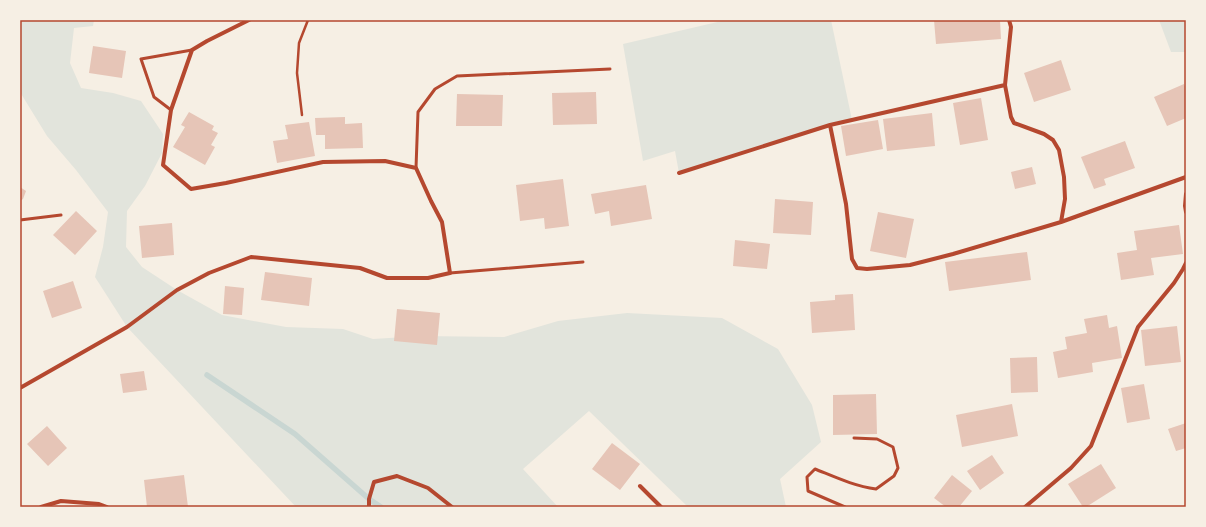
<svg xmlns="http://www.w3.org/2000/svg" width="1206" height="527" viewBox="0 0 1206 527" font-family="Barlow,sans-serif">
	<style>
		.green { fill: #e2e4dc }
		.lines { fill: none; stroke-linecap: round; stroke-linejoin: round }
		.stream { stroke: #c9d6d2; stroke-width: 5.5 }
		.building { fill: #e6c5b7 }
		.path { stroke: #b5482f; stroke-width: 2.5 }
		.service { stroke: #b5482f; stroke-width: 3 }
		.minor { stroke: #b5482f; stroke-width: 4 }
		.neatline { fill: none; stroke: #b5482f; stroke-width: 1.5 }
	</style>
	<rect width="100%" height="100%" fill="#f6efe4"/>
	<path class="green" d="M20 20H94L93 26 74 28 70 63 81 88 113 93 141 101 163 134 162 153 145 186 127 211 126 247 142 267 177 290 222 315 286 327 343 329 373 339 421 336 504 337 558 321 627 313 722 318 778 349 812 405 821 442 780 479 786 507H688L589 411 523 469 558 507H296L127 327 95 277 103 247 108 212 76 170 47 136 20 92Z
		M726 20H831L852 120 679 173 675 151 643 161 623 44Z
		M1159 20H1186V52H1171Z"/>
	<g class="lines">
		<path class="stream" d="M207 375 295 434 369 499 381 507"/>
	</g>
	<path class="building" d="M934 20H1000L1001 39 936 44Z
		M93 46 126 51 122 78 89 73Z
		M1061 60 1071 90 1034 102 1024 73Z
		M1184 84 1186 89V118L1167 126 1154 97Z
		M596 92 597 124 553 125 552 93Z
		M457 94 503 95 502 126H456Z
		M981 98 988 140 960 145 953 103Z
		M189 112 214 126 212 130 218 133 211 145 215 147 205 165 173 147 185 127 181 125Z
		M932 113 935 146 887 151 883 119Z
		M345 117V124L362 123 363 148 325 149V135H316L315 118Z
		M878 120 883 149 846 156 841 126Z
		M309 122 315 156 277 163 273 141 288 139 285 125Z
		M1125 141 1135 168 1104 179 1106 185 1094 189 1081 157Z
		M1032 167 1036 184 1015 189 1011 172Z
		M563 179 569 226 545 229 544 218 520 221 516 185Z
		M646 185 652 219 611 226 609 211 595 214 591 194Z
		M20 187 26 191 23 199 20 201Z
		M775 199 813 202 811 235 773 233Z
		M76 211 97 231 75 255 53 235Z
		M878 212 914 219 906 258 870 251Z
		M172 223 174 255 142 258 139 226Z
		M1179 225 1183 254 1151 258 1154 275 1121 280 1117 253 1137 250 1134 231Z
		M735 240 770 244 767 269 733 266Z
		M1027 252 1031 280 949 291 945 262Z
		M265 272 312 278 309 306 261 300Z
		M73 281 82 308 52 318 43 291Z
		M225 286 244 288 242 315 223 314Z
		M853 294 855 330 812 333 810 302 835 300V295Z
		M397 309 440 313 437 345 394 341Z
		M1107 315 1109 328 1117 326 1122 358 1092 363 1093 372 1058 378 1053 352 1067 349 1065 337 1087 333 1084 319Z
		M1177 326 1181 362 1145 366 1141 330Z
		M1037 357 1038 392 1011 393 1010 358Z
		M144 371 147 390 123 393 120 374Z
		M1144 384 1150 419 1127 423 1121 388Z
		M876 394 877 434 833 435V395Z
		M1012 404 1018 436 962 447 956 415Z
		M1186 423V448L1176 451 1168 429Z
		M47 426 67 448 48 466 27 444Z
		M612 443 640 464 620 490 592 469Z
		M992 455 1004 473 980 490 967 471Z
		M1101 464 1116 488 1086 507H1083L1068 484Z
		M184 475 188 507H147L144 480Z
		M952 475 972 491 959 507H946L934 498Z"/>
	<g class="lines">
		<path class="path" d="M302 115 297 73 299 43 308 20"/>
		<path class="service" d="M171 110 154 97 141 59 192 50
			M416 168 418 112 435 89 457 76 610 69
			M20 220 61 215
			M450 273 583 262
			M845 507 808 491 807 477 815 469C835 477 854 486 876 489L894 476 898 468 893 447 877 439 854 438"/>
		<path class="minor" d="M1009 20 1011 27 1005 85 1011 117 1014 123 1044 134 1053 140 1059 150 1064 177 1065 199 1061 222
			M830 125 846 204 852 259 857 268 867 269 910 265 953 254 1061 222 1186 177
			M679 173 830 125 1005 85
			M1186 194 1185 206 1186 212
			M20 388 127 327 177 290 209 273 251 257 360 268 387 278H428L450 273 442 222 431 201 416 168 385 161 323 162 226 183 191 189 163 165 171 110 192 50 207 41 249 20
			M640 486 661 507
			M41 507 61 501 99 504 107 507
			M369 507V499L374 482 397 476 428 488 452 507
			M1025 507 1071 468 1091 446 1138 327 1174 283 1183 269 1186 263"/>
	</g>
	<rect width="1206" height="527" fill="none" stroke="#f6efe4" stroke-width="42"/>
	<rect x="21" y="21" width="1164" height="485" class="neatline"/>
</svg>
